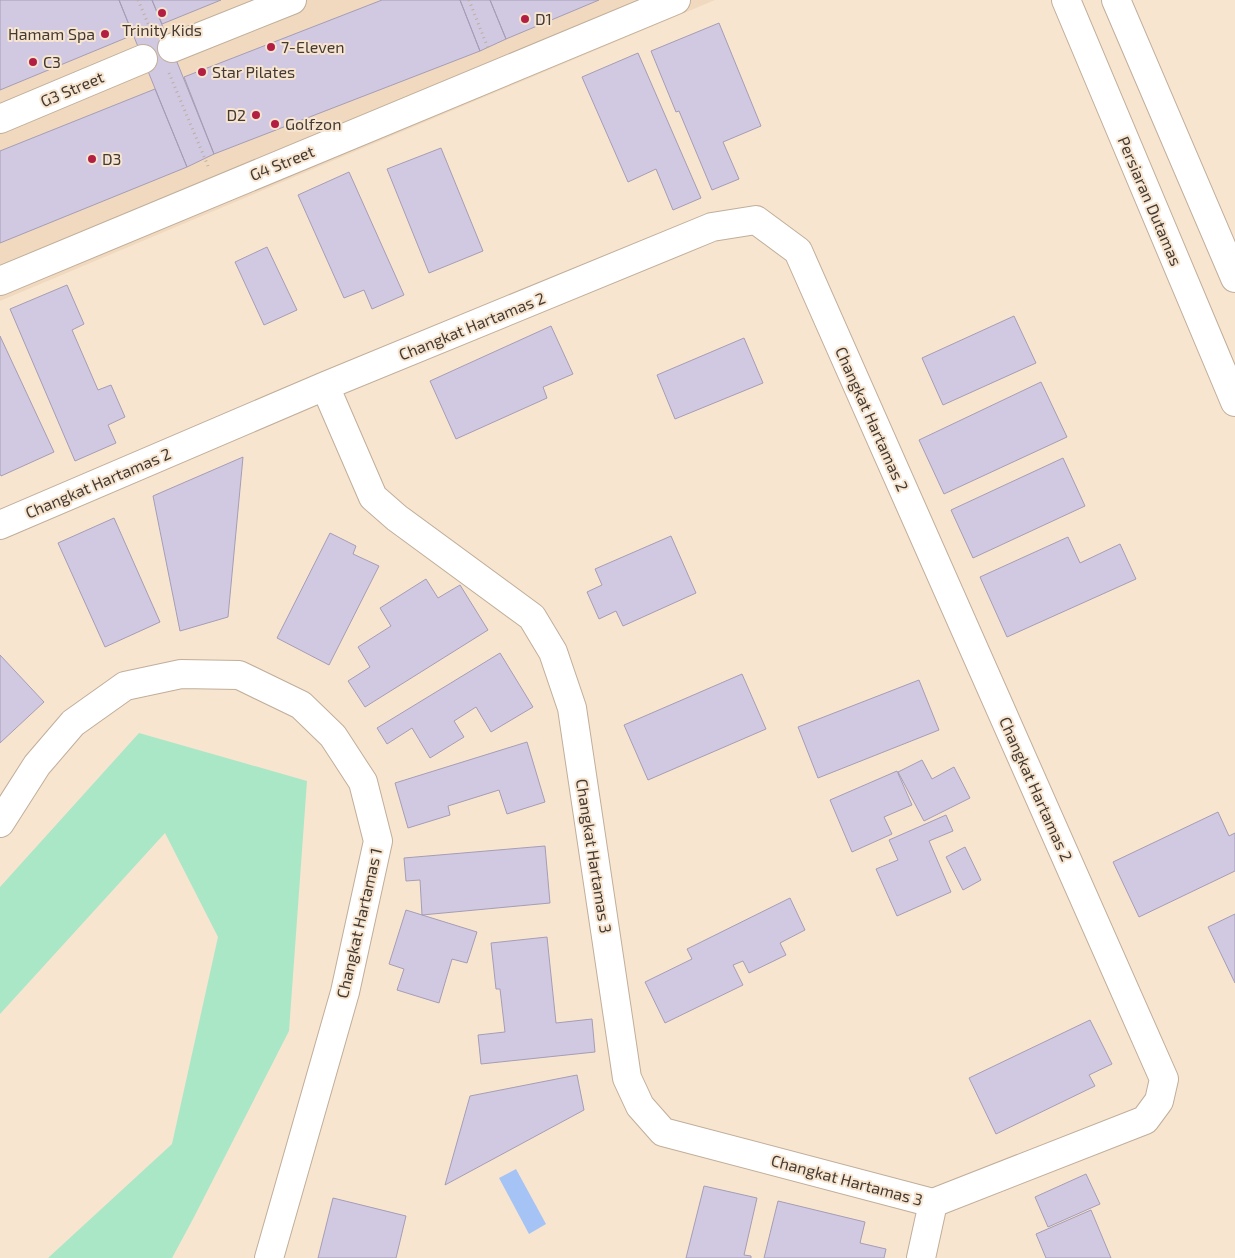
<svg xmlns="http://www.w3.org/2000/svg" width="1235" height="1258" viewBox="0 0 1235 1258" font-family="'Exo 2',sans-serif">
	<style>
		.built { fill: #f0d9be }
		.green { fill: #a9e7c6 }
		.water { fill: #a5c3f4 }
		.building { fill: #d0c9e1; stroke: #a59db5 }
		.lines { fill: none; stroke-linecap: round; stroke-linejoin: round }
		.minor-casing { stroke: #c0ae9a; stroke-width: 30 }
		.path { stroke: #bdae9d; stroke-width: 3; stroke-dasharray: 1 4; stroke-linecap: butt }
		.minor { stroke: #fff; stroke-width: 28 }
		.poi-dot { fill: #b21f42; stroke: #f8e5d0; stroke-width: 2 }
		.labels { text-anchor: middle; stroke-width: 4; stroke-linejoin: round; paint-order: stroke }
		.poi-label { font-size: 16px; fill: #433b33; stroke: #f8e5d0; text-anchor: start }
		.street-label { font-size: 16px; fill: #433b33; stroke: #f8e5d0 }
	</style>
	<rect width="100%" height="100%" fill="#f8e5d0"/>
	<path class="built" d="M0 0H715L0 301Z"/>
	<path class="green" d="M139 733 307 781 289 1031 193 1219 172 1258H48L172 1144 218 937 165 833 0 1014V887Z"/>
	<path class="water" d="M516 1169 546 1224 529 1234 499 1178Z"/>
	<path class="building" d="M0 0H119L133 35 0 90Z
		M119 0H152L214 154 187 167Z
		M152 0H221L162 24Z
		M382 0H460L480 51 214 154 184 77Z
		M460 0H490L506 39 480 51Z
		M490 0H599L506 39Z
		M719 23 761 126 723 142 739 179 712 190 679 111 676 112 651 51Z
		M638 53 701 198 673 210 656 169 628 182 582 77Z
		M155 89 187 167 0 243V151Z
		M441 148 483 251 429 273 387 169Z
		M349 172 404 295 372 309 364 290 344 298 298 195Z
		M267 247 297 310 264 325 235 262Z
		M67 285 84 324 72 330 98 390 111 385 125 417 108 425 116 443 75 461 10 309Z
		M1014 316 1036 363 943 405 922 358Z
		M551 326 573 374 543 387 547 398 456 439 430 381Z
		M0 336 54 452 1 476 0 474Z
		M744 338 763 383 675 419 657 375Z
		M1041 382 1067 437 944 494 919 440Z
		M243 457 228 617 180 631 153 496Z
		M1063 458 1085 506 973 558 951 510Z
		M114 518 160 622 105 647 58 543Z
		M330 533 356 546 353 554 379 566 329 665 277 638Z
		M671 536 696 593 623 626 616 611 599 619 587 592 602 585 595 569Z
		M1068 537 1080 563 1120 544 1136 579 1007 637 980 577Z
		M426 579 438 598 460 585 488 630 365 707 348 681 370 667 358 647 391 626 380 608Z
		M500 653 533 707 491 732 476 707 454 721 464 737 430 758 412 728 387 744 377 728Z
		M0 655 44 702 0 743Z
		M742 674 766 729 648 780 624 725Z
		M919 680 939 730 818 778 798 727Z
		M527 742 545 802 507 814 499 790 448 806 450 815 408 828 395 783Z
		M922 760 932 779 954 767 970 798 924 821 898 772Z
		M897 771 912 805 884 817 892 834 852 852 830 800Z
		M1218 812 1229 836 1235 833V871L1139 917 1113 862Z
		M946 815 953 831 929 841 951 892 897 916 876 869 898 860 889 840Z
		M545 846 550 903 422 915 420 880 406 881 404 858Z
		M965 847 981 880 963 890 946 857Z
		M790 898 805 930 780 943 786 955 749 973 743 961 733 965 743 985 665 1023 645 982 692 959 687 949Z
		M406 910 477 932 467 963 452 959 439 1003 397 990 404 969 389 964Z
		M1235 914V983L1208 927Z
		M547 937 556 1023 592 1019 595 1052 481 1064 478 1035 505 1032 500 989H496L491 943Z
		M1090 1020 1112 1064 1089 1075 1095 1086 996 1134 969 1078Z
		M577 1075 584 1110 445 1185 470 1096Z
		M1086 1174 1100 1204 1048 1227 1035 1197Z
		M704 1186 757 1198 744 1255 751 1256V1258H686Z
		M333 1198 406 1216 396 1258H318Z
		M778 1201 865 1222 860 1243 886 1249 884 1258H764Z
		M1091 1210 1111 1258H1046L1036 1234Z"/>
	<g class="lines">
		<defs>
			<path id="minor" d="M1066 0 1235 402
				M1116 0 1235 278
				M172 48 292 0
				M0 119 143 59
				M0 281 676 0
				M325 386 373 497 397 518 532 617 553 652 572 708 627 1078 640 1106 663 1132 933 1203
				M0 525 325 386 712 227 756 220 798 251 1164 1079 1159 1101 1145 1120 933 1203 921 1258
				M0 823 37 765 73 723 125 686 181 674 239 675 301 705 333 736 363 782 378 841 345 992 269 1258"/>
		</defs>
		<use href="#minor" class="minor-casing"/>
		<path class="path" d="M138 0 152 33
			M469 0 489 51
			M169 73 208 166"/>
		<use href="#minor" class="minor"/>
	</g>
	<g class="poi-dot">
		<circle cx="162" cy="13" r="5"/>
		<circle cx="525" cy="19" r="5"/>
		<circle cx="105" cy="34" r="5"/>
		<circle cx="271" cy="47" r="5"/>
		<circle cx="33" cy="62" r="5"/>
		<circle cx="202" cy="72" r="5"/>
		<circle cx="256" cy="115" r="5"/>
		<circle cx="275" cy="124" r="5"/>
		<circle cx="92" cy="159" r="5"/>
	</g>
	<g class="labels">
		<g class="poi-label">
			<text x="535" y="25">D1</text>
			<text x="162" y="36" text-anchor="middle">Trinity Kids</text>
			<text x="95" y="40" text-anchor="end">Hamam Spa</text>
			<text x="281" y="53">7-Eleven</text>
			<text x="43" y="68">C3</text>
			<text x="212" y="78">Star Pilates</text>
			<text x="246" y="121" text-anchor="end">D2</text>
			<text x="285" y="130">Golfzon</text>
			<text x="102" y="165">D3</text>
		</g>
		<g class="street-label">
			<text transform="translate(72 89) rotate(-23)" y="6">G3 Street</text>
			<text transform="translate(282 163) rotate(-22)" y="6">G4 Street</text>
			<text transform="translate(1150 201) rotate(67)" y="6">Persiaran Dutamas</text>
			<text transform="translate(472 326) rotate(-22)" y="6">Changkat Hartamas 2</text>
			<text transform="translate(872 419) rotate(66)" y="6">Changkat Hartamas 2</text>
			<text transform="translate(98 483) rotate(-23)" y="6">Changkat Hartamas 2</text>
			<text transform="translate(1036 789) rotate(66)" y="6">Changkat Hartamas 2</text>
			<text transform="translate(594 856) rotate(81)" y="6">Changkat Hartamas 3</text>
			<text transform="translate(359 923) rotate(-77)" y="6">Changkat Hartamas 1</text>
			<text transform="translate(847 1180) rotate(15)" y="6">Changkat Hartamas 3</text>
		</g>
	</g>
</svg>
